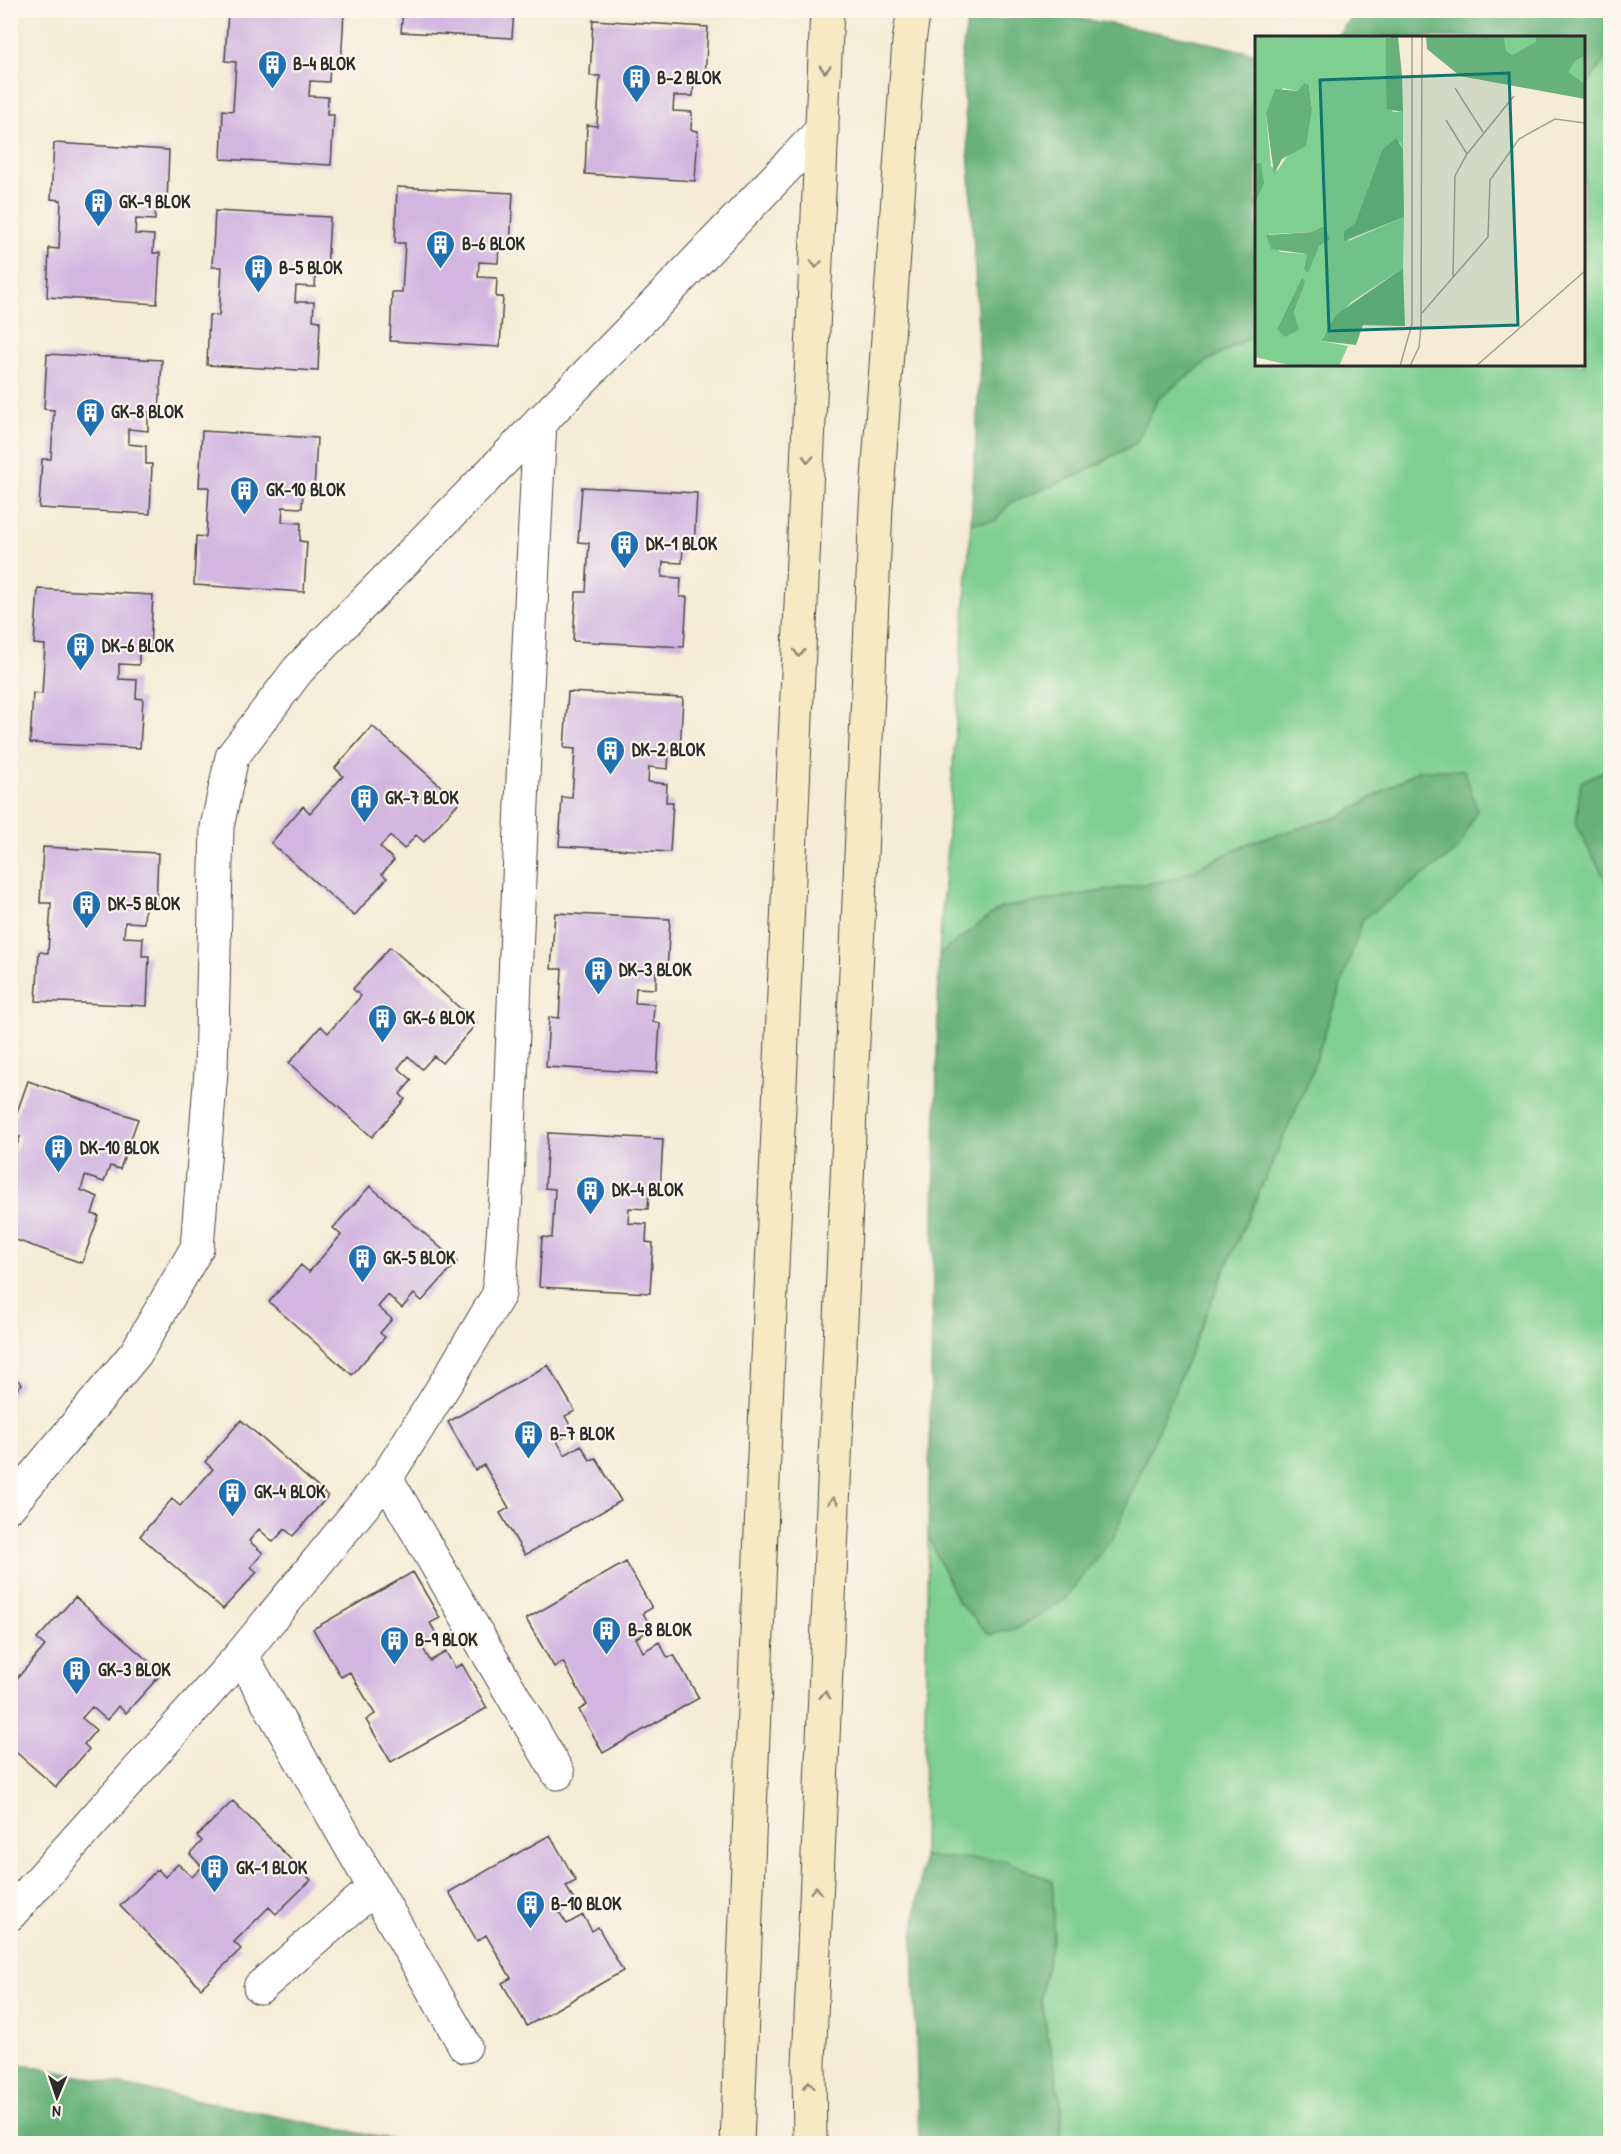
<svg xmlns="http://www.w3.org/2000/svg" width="1621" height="2154" viewBox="0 0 1621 2154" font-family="'Patrick Hand',sans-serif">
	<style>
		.green { fill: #7fcf90; stroke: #557d5e; stroke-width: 1.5 }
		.forest { fill: #67b27a; stroke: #496e52; stroke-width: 1.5 }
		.building { fill: #d2b5e0 }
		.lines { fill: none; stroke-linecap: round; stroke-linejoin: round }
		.street-casing { stroke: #494845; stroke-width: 35 }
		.secondary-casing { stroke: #494845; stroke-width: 35 }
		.street { stroke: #fff; stroke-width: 33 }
		.secondary { stroke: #f6e9c3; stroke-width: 33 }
		.oneway { stroke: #908a77 }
		.labels { text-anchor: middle; stroke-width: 4.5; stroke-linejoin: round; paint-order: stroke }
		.poi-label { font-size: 18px; font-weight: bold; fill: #2b2b2b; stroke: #fbf7ec; text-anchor: start }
		.inset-road { fill: none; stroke: #a49e92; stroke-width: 1.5 }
		.view { fill: #0f766e; fill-opacity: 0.15; stroke: #0f766e; stroke-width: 3 }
		.inset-edge { fill: none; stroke: #2b2b2b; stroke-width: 3 }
	</style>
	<rect width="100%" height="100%" fill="#fbf7ec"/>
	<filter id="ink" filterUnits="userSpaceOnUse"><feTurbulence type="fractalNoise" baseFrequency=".0167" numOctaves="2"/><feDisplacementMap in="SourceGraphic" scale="12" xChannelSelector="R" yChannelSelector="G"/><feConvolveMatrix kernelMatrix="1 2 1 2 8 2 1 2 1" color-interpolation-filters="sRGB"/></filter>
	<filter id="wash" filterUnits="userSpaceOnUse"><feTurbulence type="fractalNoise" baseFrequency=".008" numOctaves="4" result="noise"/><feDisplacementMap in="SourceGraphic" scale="24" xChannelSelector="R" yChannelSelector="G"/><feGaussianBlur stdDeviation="1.35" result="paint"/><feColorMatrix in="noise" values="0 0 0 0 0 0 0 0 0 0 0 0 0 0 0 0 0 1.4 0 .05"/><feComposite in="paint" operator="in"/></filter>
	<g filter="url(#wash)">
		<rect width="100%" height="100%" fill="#f5ebd6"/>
		<path class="green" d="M1610 51V768L1581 782 1576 825 1610 888V2143H1061L1062 2107 1040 1997 1054 1931 1004 1860 923 1857 928 1536 958 1602 1225 1269 1309 1080 1363 918 1458 850 1419 770 1341 816 1249 843 1175 879 1000 908 939 955 971 523 995 521 1010 503 1080 474 1136 443 1158 399 1209 360 1256 334V364H1584V89Z"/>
		<path class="forest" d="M1358 10 1610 11V51L1584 89V38L1336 37Z
			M1054 14 1193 39 1256 54V334L1209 360 1158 399 1136 443 1080 474 1010 503 995 521 971 523 980 366 970 176 961 59 967 23Z
			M1610 768V888L1576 825 1581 782Z
			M1419 770H1464L1477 809 1458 850 1363 919 1309 1080 1225 1269 1114 1536 1063 1601 1017 1628 990 1635 958 1602 928 1536 939 955 1000 908 1175 879 1249 843 1341 816Z
			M923 1857 1004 1860 1053 1881 1054 1931 1040 1997 1062 2107 1061 2143H919L913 1938Z
			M10 2062 408 2143H11Z"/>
		<g id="blocks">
			<path class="building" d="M228 10 344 12 341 65 330 64 329 82 310 81 309 96 328 97 327 115H334L331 165 221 159 223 110 233 111 236 62 225 61Z
				M403 10H514L512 38 401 32Z
				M593 20 708 27 705 79H694L693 96H674L673 111 692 112 691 130 698 131 695 181 585 174 587 125 597 126 600 76H590Z
				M54 143 169 150 167 202H156L155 220 136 219 135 234 154 235 153 253H160L157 304 47 297 49 248 59 249 61 200 51 199Z
				M397 187 513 193 510 246H499L498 263 479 262 478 277 497 278 496 297H503L500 347 390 341 392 292H402L405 243H395Z
				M215 211 330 217 327 270H316L315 287 296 286 295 302H314L313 320 320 321 318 371 207 365 209 315 219 316 222 267H212Z
				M47 354 162 360 159 413 148 412V431L128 429V444L146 446V464H152L150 514 39 508 42 459H51L54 410 44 409Z
				M202 431 317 438 314 490H303L302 508 283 507 282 522 301 523 300 541 307 542 304 592 194 585 196 536 206 537 209 487H199Z
				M582 487 697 493 694 546 683 545 682 563 663 562 662 577 681 578 680 597H687L684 647 573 641 576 592H586L589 543 578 542Z
				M38 589 153 595 150 648 139 647V665L119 664V679L137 680 136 698 143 699 140 748 30 743 33 693 42 694 45 645 34 644Z
				M568 692 683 698 680 752 669 751 668 769 649 767 648 782 667 784 666 802H673L670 852 559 846 562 797 572 798 575 749 564 748Z
				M372 726 459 802 424 842 416 835 404 849 390 836 380 847 394 860 382 874 387 878 354 916 271 843 303 806 310 813 343 776 335 768Z
				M43 847 158 853 156 906 145 905 144 923 125 922 124 937 143 938 142 956H149L147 1006 36 1001 39 952 48 953 51 903H40Z
				M555 913 670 919 667 972H656V989L636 988 635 1003 654 1004 653 1022 660 1023 657 1073 546 1067 549 1017 559 1018 562 969H551Z
				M390 947 477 1023 442 1063 434 1056 422 1069 408 1056 398 1068 412 1080 400 1094 405 1099 372 1137 289 1063 321 1026 328 1033 361 996 353 989Z
				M28 1081 138 1119 120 1169 110 1166 104 1182 85 1176 81 1190 98 1197 92 1214 99 1216 82 1263 10 1238V1163L20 1137 10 1134V1132Z
				M548 1133 663 1139 660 1192 649 1191 648 1209 629 1208 628 1223 647 1224 646 1242 653 1243 650 1293 539 1287 542 1237 552 1238 555 1189 545 1188Z
				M370 1186 457 1262 422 1301 414 1294 402 1308 388 1295 378 1307 392 1319 380 1333 385 1337 352 1375 269 1302 301 1265 309 1272 341 1235 333 1228Z
				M548 1365 575 1411 565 1416 574 1432 557 1441 565 1455 581 1445 590 1460 596 1458 621 1501 525 1555 500 1513 509 1508 484 1465 475 1470 448 1422Z
				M10 1374 22 1384 10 1398Z
				M241 1420 328 1496 293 1536 285 1529 273 1542 259 1529 249 1541 263 1553 251 1567 257 1572 223 1609 140 1536 172 1499 180 1506 213 1469 205 1462Z
				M626 1562 652 1608 643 1613 652 1629 636 1638 643 1652 659 1642 668 1658 674 1655 699 1698 603 1753 579 1710 587 1705 563 1662 554 1667 526 1619Z
				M413 1572 440 1618 430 1623 439 1638 423 1648 430 1661 446 1652 455 1668 462 1664 487 1708 391 1762 366 1720 375 1714 350 1672 341 1677 313 1629Z
				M75 1597 162 1673 126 1713 118 1706 107 1720 92 1707 82 1718 96 1730 84 1744 89 1749 56 1787 10 1747V1681L13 1683 45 1646 37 1639Z
				M233 1801 311 1880 276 1914 269 1907 234 1942 241 1949 201 1988 120 1906 158 1869 165 1877 178 1864 192 1877 202 1867 190 1854 202 1841 197 1836Z
				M550 1835 576 1881 566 1886 575 1902 559 1912 567 1924 583 1915 592 1931 598 1927 623 1971 527 2026 502 1983 511 1978 486 1935 477 1941 449 1892Z"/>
		</g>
	</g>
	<g filter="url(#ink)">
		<use href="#blocks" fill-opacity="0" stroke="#494845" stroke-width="1.5"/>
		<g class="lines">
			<defs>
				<path id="street" d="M386 1478 558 1773
					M10 1505 136 1353 197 1248 211 1071 217 827 232 757 298 670 649 311 822 130
					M241 1655 465 2046
					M10 1914 241 1655 386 1478 449 1378 499 1294 507 1181 525 728 540 421
					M260 1987 374 1888"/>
				<path id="secondary" d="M737 2144 766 1404 827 10
					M810 2144 809 2064 876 507 909 41 914 10"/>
			</defs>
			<use href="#street" class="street-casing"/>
			<use href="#secondary" class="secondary-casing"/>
			<use href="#street" class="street"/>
			<use href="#secondary" class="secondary"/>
		</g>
		<defs><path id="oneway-chevron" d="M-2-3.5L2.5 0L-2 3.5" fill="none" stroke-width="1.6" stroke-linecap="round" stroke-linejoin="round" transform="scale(1.5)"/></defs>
		<g class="oneway">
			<use href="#oneway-chevron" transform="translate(825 69) rotate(92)"/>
			<use href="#oneway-chevron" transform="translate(816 264) rotate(93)"/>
			<use href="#oneway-chevron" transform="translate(808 459) rotate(93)"/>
			<use href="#oneway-chevron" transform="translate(799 653) rotate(93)"/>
			<use href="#oneway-chevron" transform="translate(833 1501) rotate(-88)"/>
			<use href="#oneway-chevron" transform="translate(825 1695) rotate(-88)"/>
			<use href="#oneway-chevron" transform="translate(816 1890) rotate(-88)"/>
			<use href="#oneway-chevron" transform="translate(809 2085) rotate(-91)"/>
		</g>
	</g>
	<defs>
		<symbol id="building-pin" viewBox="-11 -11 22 30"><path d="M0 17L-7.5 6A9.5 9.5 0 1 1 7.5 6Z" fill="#1f6fb2" stroke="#fbf7ec"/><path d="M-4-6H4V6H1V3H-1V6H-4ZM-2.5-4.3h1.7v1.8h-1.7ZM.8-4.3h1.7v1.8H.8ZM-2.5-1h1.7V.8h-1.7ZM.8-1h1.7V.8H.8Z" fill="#fff"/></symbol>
	</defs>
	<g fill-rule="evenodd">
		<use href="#building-pin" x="256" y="48" width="33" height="45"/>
		<use href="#building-pin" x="620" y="62" width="33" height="45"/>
		<use href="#building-pin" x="82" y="186" width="33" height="45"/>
		<use href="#building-pin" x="424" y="228" width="33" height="45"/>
		<use href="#building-pin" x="242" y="252" width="33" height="45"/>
		<use href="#building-pin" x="74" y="396" width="33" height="45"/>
		<use href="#building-pin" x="228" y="474" width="33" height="45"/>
		<use href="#building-pin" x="608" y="528" width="33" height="45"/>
		<use href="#building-pin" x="64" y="630" width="33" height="45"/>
		<use href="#building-pin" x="594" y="734" width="33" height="45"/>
		<use href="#building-pin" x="348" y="782" width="33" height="45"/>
		<use href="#building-pin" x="70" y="888" width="33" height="45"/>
		<use href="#building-pin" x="582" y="954" width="33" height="45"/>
		<use href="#building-pin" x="366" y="1002" width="33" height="45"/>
		<use href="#building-pin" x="42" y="1132" width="33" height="45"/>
		<use href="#building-pin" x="574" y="1174" width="33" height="45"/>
		<use href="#building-pin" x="346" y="1242" width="33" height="45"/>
		<use href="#building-pin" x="512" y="1418" width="33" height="45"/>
		<use href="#building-pin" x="216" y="1476" width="33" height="45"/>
		<use href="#building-pin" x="590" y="1614" width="33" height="45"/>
		<use href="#building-pin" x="378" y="1624" width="33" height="45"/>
		<use href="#building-pin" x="60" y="1654" width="33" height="45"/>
		<use href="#building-pin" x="198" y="1852" width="33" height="45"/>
		<use href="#building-pin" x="514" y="1888" width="33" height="45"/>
	</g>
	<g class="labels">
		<g class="poi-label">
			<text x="293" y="70">B-4 BLOK</text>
			<text x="657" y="84">B-2 BLOK</text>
			<text x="119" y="208">GK-9 BLOK</text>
			<text x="462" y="250">B-6 BLOK</text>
			<text x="279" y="274">B-5 BLOK</text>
			<text x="111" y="418">GK-8 BLOK</text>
			<text x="266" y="496">GK-10 BLOK</text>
			<text x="646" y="550">DK-1 BLOK</text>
			<text x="102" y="652">DK-6 BLOK</text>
			<text x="632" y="756">DK-2 BLOK</text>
			<text x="385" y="804">GK-7 BLOK</text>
			<text x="108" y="910">DK-5 BLOK</text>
			<text x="619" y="976">DK-3 BLOK</text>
			<text x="403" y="1024">GK-6 BLOK</text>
			<text x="80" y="1154">DK-10 BLOK</text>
			<text x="612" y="1196">DK-4 BLOK</text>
			<text x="383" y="1264">GK-5 BLOK</text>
			<text x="550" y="1440">B-7 BLOK</text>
			<text x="254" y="1498">GK-4 BLOK</text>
			<text x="628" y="1636">B-8 BLOK</text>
			<text x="415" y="1646">B-9 BLOK</text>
			<text x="98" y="1676">GK-3 BLOK</text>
			<text x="236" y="1874">GK-1 BLOK</text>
			<text x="551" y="1910">B-10 BLOK</text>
		</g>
	</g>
	<g transform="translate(1255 36)">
		<rect width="330" height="330" fill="#f5ebd6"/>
		<path d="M0 0H132V67L138 76H148V113L145 106 127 114 100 187 89 195 94 205 149 181 148 232 96 266 69 299 66 305 93 310 84 330H38L0 321ZM54 49 57 72 53 91 22 135 16 130 11 79 28 52 43 55ZM66 191 71 192 75 204 64 210 49 232 52 218 25 216 14 198 57 196ZM47 241 48 250 39 278 22 293ZM249 0H281L282 6 257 19 251 14ZM330 20V48L314 36 320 25Z" fill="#7fcf90" fill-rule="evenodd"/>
		<path d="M143 0 147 40 148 76 132 73 131 47V2ZM171 0H249L251 14 257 19 281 6V0H330V20L320 25 314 36 330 48V63L205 40 172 13ZM49 47 54 49 57 73 51 110 27 123 19 138 11 78 20 53 43 55ZM141 102 148 113 149 181 89 205V195L100 187 127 114ZM6 127 9 147 0 167V128ZM66 191H71L75 204 64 210 53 237 49 232 52 218 16 213 11 199 57 196ZM148 232 150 290 108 289 101 309 66 305 81 279ZM47 241 50 246 39 277 44 294 30 301 22 293Z" fill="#67b27a"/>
		<path class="inset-road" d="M200 52 228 96M191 84 212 118M198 241 200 140 212 118 259 60M167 277 233 201 235 144 264 103 300 83 330 87M145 330 157 288V0M155 330 164 311 166 291 167 0M221 330 330 235"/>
		<path class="view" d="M254 37 263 289 74 295 65 44Z"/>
		<rect width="330" height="330" class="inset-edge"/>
	</g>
	<rect width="1621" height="2154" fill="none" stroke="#fbf7ec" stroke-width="36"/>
	<g transform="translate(57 2097) rotate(182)" stroke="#fbf7ec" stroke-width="4.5" paint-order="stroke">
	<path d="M0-4.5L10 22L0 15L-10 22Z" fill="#2b2b2b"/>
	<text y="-9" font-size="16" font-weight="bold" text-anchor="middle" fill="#2b2b2b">N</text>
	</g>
</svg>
